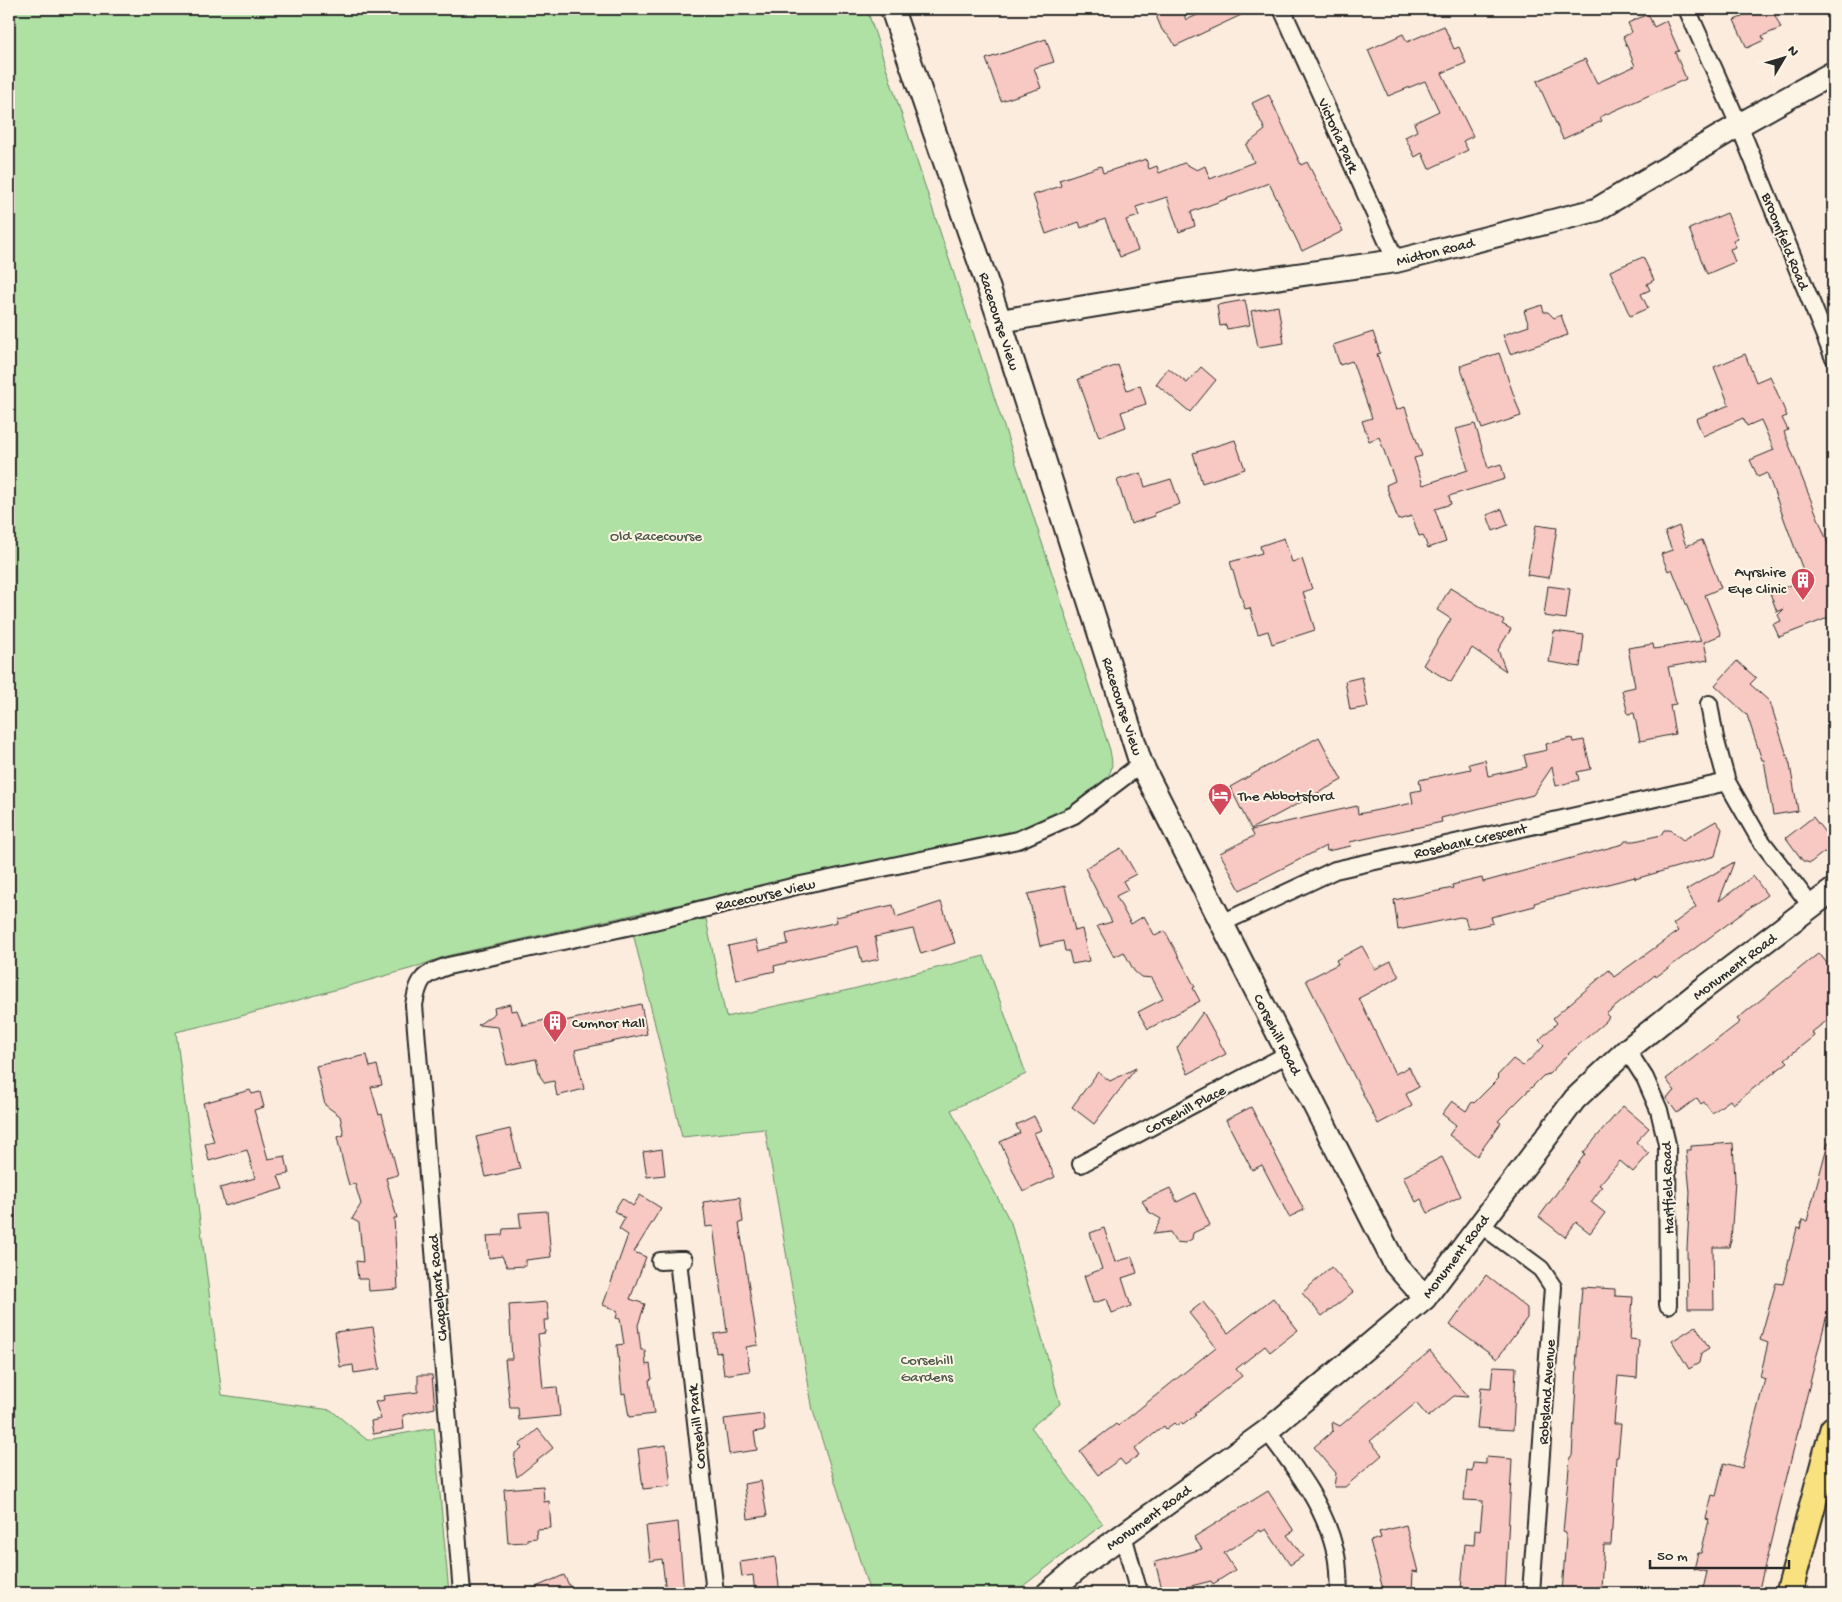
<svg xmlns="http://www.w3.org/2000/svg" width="1842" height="1602" viewBox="0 0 1842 1602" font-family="'Gochi Hand',sans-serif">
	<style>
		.green { fill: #aee1a3; stroke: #6c8667 }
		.building { fill: #f8c8c2; stroke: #2b2b2b }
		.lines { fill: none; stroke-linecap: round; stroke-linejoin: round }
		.street-casing { stroke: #2b2b2b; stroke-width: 20 }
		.secondary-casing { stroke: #2b2b2b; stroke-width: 26 }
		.primary-casing { stroke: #2b2b2b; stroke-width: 29 }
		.street { stroke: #fcf5e5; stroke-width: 16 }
		.secondary { stroke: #fcf5e5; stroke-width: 22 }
		.primary { stroke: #fae180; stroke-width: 25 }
		.labels { text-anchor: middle; stroke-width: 4; stroke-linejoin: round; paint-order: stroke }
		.street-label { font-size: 15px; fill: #2b2b2b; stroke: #fcf5e5 }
		.park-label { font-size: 15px; fill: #4c5849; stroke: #fcf5e5 }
		.poi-label { font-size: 15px; fill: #2b2b2b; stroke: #fcf5e5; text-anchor: start }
	</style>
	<rect width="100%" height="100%" fill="#fbecde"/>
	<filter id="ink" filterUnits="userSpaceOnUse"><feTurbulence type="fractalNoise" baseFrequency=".02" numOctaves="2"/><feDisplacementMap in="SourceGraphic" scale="10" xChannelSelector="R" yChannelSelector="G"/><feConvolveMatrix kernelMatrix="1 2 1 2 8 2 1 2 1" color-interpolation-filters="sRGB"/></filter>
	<g filter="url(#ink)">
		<path class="green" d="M9 9H867L1110 750C1111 757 1113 763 1111 770 1102 799 1044 821 1017 830L446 956 413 968 227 1020 176 1032 222 1395 331 1410 367 1440 434 1428 449 1593H9Z
			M706 919 726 1017 853 989 984 956 1026 1074 951 1110 1011 1223 1060 1404 1031 1427 1103 1524 1014 1593H870L813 1411 765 1129 682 1137 633 933Z"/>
		<path class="building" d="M1159 9H1182L1186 20 1211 9H1254L1175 46 1171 38 1162 30 1157 18Z
			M1739 9H1772L1781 28 1762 36 1764 40 1747 48 1734 20 1742 17Z
			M1648 14 1654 27 1666 21 1679 51 1675 52 1686 79 1600 117 1602 121 1563 139 1537 81 1585 59 1597 83 1635 66 1623 37 1632 32 1628 23Z
			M1444 26 1454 49 1459 47 1466 63 1442 73 1473 136 1463 141 1468 150 1429 169 1422 153 1415 157 1405 137 1417 131 1414 123 1439 111 1425 81 1388 96 1368 50 1403 34 1407 42Z
			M1046 39 1054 62 1034 68 1041 88 1001 101 986 59Z
			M1269 95 1301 165 1307 162 1343 231 1302 251 1269 183 1191 212 1195 226 1179 232 1167 197 1136 207 1139 216 1126 220 1138 250 1120 257 1105 219 1081 228 1079 222 1046 234 1033 195 1061 186 1059 180 1101 166 1103 173 1146 159 1149 169 1157 166 1159 173 1184 163 1197 170 1205 166 1210 179 1254 162 1246 145 1265 130 1252 103Z
			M1727 213 1738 239 1733 241 1736 247 1730 249 1735 262 1707 274 1689 229Z
			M1643 257 1654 280 1647 284 1650 290 1641 294 1648 308 1630 316 1610 271Z
			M1245 300 1250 325 1227 329 1226 325 1220 326 1217 305Z
			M1542 305 1544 312H1548L1554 318 1561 315 1568 335 1510 354 1503 335 1529 326 1524 311Z
			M1278 306 1284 343 1258 347 1251 311Z
			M1373 332 1380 353 1377 354 1396 410 1405 407 1422 456 1414 458 1423 485 1468 470 1456 429 1475 424 1488 468 1501 464 1505 479 1449 496 1451 504 1435 509 1446 542 1428 548 1423 535 1419 536 1412 516 1398 520 1386 485 1395 481 1379 437 1369 441 1362 421 1372 418 1352 361 1340 365 1333 345Z
			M1499 353 1521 416 1482 429 1460 366Z
			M1745 354 1756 382 1770 376 1787 416 1782 418 1788 430 1784 432 1833 556V616L1779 637 1773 624 1781 621 1778 615 1784 609 1777 612 1770 593 1796 583 1793 574 1803 570 1767 473 1758 477 1750 460 1774 450 1761 420 1747 426 1743 418 1703 436 1696 419 1729 405 1714 367Z
			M1118 365 1127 390 1140 385 1146 404 1121 412 1126 427 1099 437 1078 379Z
			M1201 367 1216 380 1190 412 1156 384 1168 368 1187 383Z
			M1235 440 1245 469 1202 483 1193 453Z
			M1141 473 1145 487 1171 479 1180 504 1154 513 1155 516 1131 524 1117 480Z
			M1502 509 1508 525 1493 531 1487 515Z
			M1536 525 1557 528 1549 578 1527 575Z
			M1679 526 1686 546 1702 540 1721 588 1705 595 1721 635 1704 642 1708 660 1668 667 1676 704 1670 705 1675 734 1640 741 1634 713 1628 714 1622 690 1635 687 1628 648 1653 644 1654 649 1701 641 1672 569 1668 571 1661 554 1672 550 1665 532Z
			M1284 538 1292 562 1302 559 1312 589 1303 592 1315 630 1272 644 1268 631 1258 634 1250 608 1245 609 1230 562 1262 553 1260 546Z
			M1548 586 1570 589 1566 619 1544 616Z
			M1450 588 1504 621 1502 624 1511 629 1498 650 1506 671 1472 648 1451 682 1423 665 1451 619 1437 610Z
			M1554 631 1584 635 1580 667 1549 662Z
			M1737 661 1756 678 1750 684 1770 702 1790 765 1798 811 1773 815 1764 760H1762L1747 715 1715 685Z
			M1362 677 1368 707 1350 710 1345 681Z
			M1319 737 1342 780 1251 829 1230 787Z
			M1572 738 1573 742 1584 740 1591 769 1577 772 1579 780 1556 786 1552 767 1533 795 1441 818 1442 822 1350 842 1351 846 1327 851 1326 846 1240 890 1220 853 1254 836 1251 830 1357 806 1358 814 1413 803 1411 792 1421 790 1419 780 1471 769 1469 764 1485 760 1488 776 1527 767 1524 755 1547 750 1546 744Z
			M1813 817 1833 843 1830 844 1832 854 1824 852 1810 863 1803 861 1786 838Z
			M1716 821 1722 829 1715 856 1635 879V877L1534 903 1535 906 1491 917 1493 923 1468 929 1465 918 1460 917 1398 930 1394 900 1453 888 1452 885 1482 878 1483 882 1623 844 1625 841H1635L1661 835 1664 830H1670L1683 840Z
			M1121 848 1136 874 1123 881 1128 890 1116 896 1131 924 1144 916 1155 936 1165 931 1195 987 1193 988 1200 1001 1148 1029 1138 1012 1163 999 1152 978 1141 977 1134 971 1124 952 1114 957 1097 926 1112 922 1085 868Z
			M1734 862 1719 901 1753 876 1767 895 1656 977 1655 975 1606 1014 1609 1017 1606 1021 1568 1054 1549 1074 1543 1076 1498 1121 1501 1123 1477 1156 1449 1135 1456 1125 1442 1114 1452 1101 1466 1111 1472 1102 1474 1103 1499 1078 1497 1076 1513 1059 1523 1066 1544 1046 1539 1040 1557 1023 1553 1018 1609 970 1614 977 1678 931 1673 924 1696 907 1686 890Z
			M1065 886 1075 931 1082 929 1089 961 1072 964 1069 951H1065L1063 941 1040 946 1028 894Z
			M941 902 955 943 921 954 913 929 875 937 879 959 862 963 858 946 774 966 775 971 736 980 728 946 756 940 759 951 788 944 786 934 837 922 836 917 893 905 896 917Z
			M1362 946 1375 969 1391 961 1399 977 1359 998 1395 1074 1409 1067 1419 1087 1406 1094 1412 1106 1378 1124 1306 980 1338 964 1336 960Z
			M1819 953 1833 971V1016L1812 1032 1814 1036 1785 1059 1788 1062 1733 1104 1730 1100 1712 1113 1704 1102 1701 1104 1697 1098 1677 1113 1666 1098 1675 1091 1666 1079 1740 1022 1737 1019Z
			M510 1004 511 1011 517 1010 523 1025 559 1017 560 1022 641 1004 647 1034 575 1050 584 1089 557 1096 554 1081 545 1083 540 1076 536 1059 507 1065 498 1027 478 1025 495 1013 494 1008Z
			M1203 1012 1226 1054 1188 1074 1177 1048Z
			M367 1055 370 1067 377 1065 382 1085 371 1087 379 1115 382 1114 398 1175 386 1178 397 1218H394L398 1289 369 1291 368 1279H358L356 1261 363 1262 359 1223 352 1219 361 1204 355 1184 349 1185 345 1171 337 1137 344 1135 340 1116 325 1105 316 1066Z
			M1136 1068 1094 1124 1072 1107 1098 1072 1110 1081Z
			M250 1090 252 1094 260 1092 264 1107 254 1110 268 1159 285 1156 289 1174 278 1176 283 1189 225 1206 220 1188 255 1178 247 1150 209 1161 205 1144 214 1142 203 1103Z
			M1623 1106 1649 1128 1636 1142 1649 1154 1633 1172 1620 1161 1599 1185 1602 1187 1591 1202 1605 1213 1590 1233 1576 1222 1565 1237 1539 1217 1585 1154 1583 1153Z
			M1251 1107 1304 1210 1289 1217 1262 1165 1252 1170 1226 1120Z
			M1034 1116 1041 1130 1034 1133 1055 1177 1023 1192 1000 1142 1020 1133 1016 1125Z
			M510 1129 520 1169 486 1177 476 1137Z
			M1733 1143 1735 1180 1731 1241 1729 1247H1713L1714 1309H1688L1687 1249 1690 1192 1686 1150H1691V1146Z
			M1828 1143H1833V1290L1758 1593H1702L1707 1572 1694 1569 1698 1553H1701L1709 1520 1706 1519 1712 1495 1716 1496 1724 1463 1742 1468 1765 1379 1760 1377 1768 1343 1760 1340 1776 1283 1783 1284 1797 1228 1800 1229 1802 1220 1807 1221Z
			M662 1149 665 1175 647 1177 643 1152Z
			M1442 1157 1461 1196 1428 1213 1421 1199 1416 1202 1403 1177Z
			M1170 1188 1177 1202 1195 1193 1210 1225 1193 1233 1192 1239 1185 1243 1176 1242 1170 1232 1153 1234 1161 1219 1149 1212 1142 1201Z
			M640 1195 661 1208 634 1252 646 1257 630 1299 645 1304 638 1325 641 1350H645L646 1365 650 1364 652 1379 649 1380 654 1414 629 1417 625 1393 622 1394 617 1345 624 1344 620 1319 616 1318 618 1311 603 1305 628 1235 619 1229 625 1218 614 1211 622 1198 633 1206Z
			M740 1197 743 1222 739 1223 758 1345 746 1347 750 1371 724 1375 721 1352 716 1353 714 1334 727 1332 713 1226 706 1227 703 1202Z
			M547 1211 551 1257 526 1260V1266L507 1267 502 1256 489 1258 487 1236 502 1235 503 1229 521 1228 519 1213Z
			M1104 1228 1115 1262 1132 1257 1137 1273 1122 1278 1131 1306 1112 1313 1107 1299 1093 1303 1084 1276 1102 1269 1090 1233Z
			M1331 1267 1353 1292 1322 1316 1302 1293Z
			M1486 1275 1527 1308V1318L1497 1359 1450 1325Z
			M1582 1287 1615 1289V1296L1633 1297 1630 1339 1639 1340 1637 1378 1618 1376 1614 1424H1621L1618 1457H1616L1611 1545H1604L1601 1587H1598L1597 1593H1562L1566 1536V1533L1563 1532 1570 1457H1572L1577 1366H1576Z
			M1273 1298 1298 1330 1270 1352 1265 1346 1236 1369 1242 1376 1194 1414 1196 1415 1183 1425 1181 1423 1177 1426 1174 1423 1166 1429 1164 1426 1135 1449 1139 1455 1125 1465 1120 1459 1098 1475 1080 1451 1116 1424 1118 1426 1216 1347 1189 1313 1203 1302 1228 1333Z
			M547 1302 549 1320H544L545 1333 538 1334 543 1388 557 1387 560 1416 519 1420 518 1408H510L505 1359H512L509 1305Z
			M1696 1326 1709 1348 1701 1353 1699 1363 1689 1369 1672 1341Z
			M373 1327 380 1369 354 1373 353 1365 340 1367 335 1332Z
			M1430 1351 1468 1397 1454 1396 1428 1417 1416 1403 1370 1441 1382 1455 1345 1487H1334L1336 1473 1314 1447 1333 1431 1332 1422 1340 1426Z
			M1493 1366 1516 1367 1513 1430 1477 1428 1481 1387 1491 1388Z
			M418 1375H432L435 1408 403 1415 404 1429 373 1434 371 1421 381 1419 375 1402 384 1400 383 1396 418 1392Z
			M763 1414 765 1430 754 1432 757 1450 729 1454 724 1419Z
			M538 1429 553 1448 517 1477 514 1464 515 1453 522 1448 519 1445Z
			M666 1445 671 1486 643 1489 638 1449Z
			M1486 1457 1512 1459 1505 1593H1464L1465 1589H1461L1465 1544 1474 1545 1475 1530 1480 1531 1483 1501 1464 1500 1467 1470 1472 1471 1473 1463 1486 1464Z
			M761 1481 767 1516 748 1519 744 1484Z
			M543 1486 544 1502 549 1501 551 1528 536 1529 537 1538 527 1539V1542L508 1543 504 1489Z
			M1268 1491 1294 1531 1287 1535 1303 1556 1290 1565 1266 1529 1261 1532 1260 1530 1224 1553 1235 1570 1213 1584 1211 1581 1163 1593 1155 1562 1202 1549 1194 1537Z
			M678 1522 684 1593H666L662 1559 650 1561 646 1526Z
			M1406 1525 1418 1572 1413 1571 1412 1593H1384L1370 1541 1381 1538 1379 1532Z
			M775 1557 780 1593H755L753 1575 742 1577 740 1562Z
			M564 1575 573 1593H522Z"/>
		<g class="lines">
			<defs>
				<path id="street" d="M1282 9 1396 261
					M1687 9 1739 125 1833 356
					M1709 704 1715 738 1727 782
					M1222 923 1335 870 1727 782 1759 838 1812 907
					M1627 1050 1645 1078 1659 1110 1667 1144 1668 1305
					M1081 1164 1288 1054
					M1480 1224 1541 1269 1553 1287 1531 1593
					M684 1260H678L715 1593
					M660 1261 678 1260
					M1267 1431C1295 1468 1324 1504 1335 1551 1339 1564 1338 1580 1339 1593
					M1123 1535 1139 1593
					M462 1593 414 1005C419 978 422 975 448 966L654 921 796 886 1018 840 1074 815 1141 764"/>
				<path id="secondary" d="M892 9 1000 321 1141 764 1395 1264 1425 1298
					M1000 321 1182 291 1396 261 1596 210 1739 125 1833 73
					M1048 1593 1079 1567 1267 1431 1425 1298 1575 1099 1627 1050 1704 988 1833 890"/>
				<path id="primary" d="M1789 1593 1833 1429"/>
			</defs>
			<use href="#street" class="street-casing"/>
			<use href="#secondary" class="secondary-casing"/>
			<use href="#primary" class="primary-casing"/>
			<use href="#street" class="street"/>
			<use href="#secondary" class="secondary"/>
			<use href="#primary" class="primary"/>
		</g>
	</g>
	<defs>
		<symbol id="building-pin" viewBox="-11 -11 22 30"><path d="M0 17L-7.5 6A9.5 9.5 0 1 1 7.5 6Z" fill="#d1495b" stroke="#fcf5e5"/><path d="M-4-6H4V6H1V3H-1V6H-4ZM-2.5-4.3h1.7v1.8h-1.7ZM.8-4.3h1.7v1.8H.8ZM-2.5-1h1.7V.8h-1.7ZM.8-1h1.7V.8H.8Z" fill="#fff"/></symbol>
		<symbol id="hotel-pin" viewBox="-11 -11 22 30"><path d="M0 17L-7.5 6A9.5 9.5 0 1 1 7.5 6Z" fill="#d1495b" stroke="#fcf5e5"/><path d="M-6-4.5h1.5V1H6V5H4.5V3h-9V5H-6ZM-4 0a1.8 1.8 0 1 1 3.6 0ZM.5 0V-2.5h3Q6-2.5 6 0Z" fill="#fff"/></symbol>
	</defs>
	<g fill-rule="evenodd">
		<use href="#building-pin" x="1789" y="566" width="28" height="38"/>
		<use href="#hotel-pin" x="1206" y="781" width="28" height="38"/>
		<use href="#building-pin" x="541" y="1008" width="28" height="38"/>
	</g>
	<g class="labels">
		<g class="street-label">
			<text transform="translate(1339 135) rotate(66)" y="5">Victoria Park</text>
			<text transform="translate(1786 241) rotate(68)" y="5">Broomfield Road</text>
			<text transform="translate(1435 251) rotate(-14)" y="5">Midton Road</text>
			<text transform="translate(1000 321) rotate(72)" y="5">Racecourse View</text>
			<text transform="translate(1123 706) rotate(72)" y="5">Racecourse View</text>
			<text transform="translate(1470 840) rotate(-13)" y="5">Rosebank Crescent</text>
			<text transform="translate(765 894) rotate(-13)" y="5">Racecourse View</text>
			<text transform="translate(1734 966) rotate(-37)" y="5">Monument Road</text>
			<text transform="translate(1278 1034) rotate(63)" y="5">Corsehill Road</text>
			<text transform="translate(1185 1109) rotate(-28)" y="5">Corsehill Place</text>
			<text transform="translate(1667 1188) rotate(-92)" y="5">Hartfield Road</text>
			<text transform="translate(1455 1256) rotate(-53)" y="5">Monument Road</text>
			<text transform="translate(437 1288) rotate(-95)" y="5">Chapelpark Road</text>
			<text transform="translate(1546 1392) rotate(-86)" y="5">Robsland Avenue</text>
			<text transform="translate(696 1427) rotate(-96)" y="5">Corsehill Park</text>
			<text transform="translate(1148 1517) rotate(-36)" y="5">Monument Road</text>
		</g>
		<g class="park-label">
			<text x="656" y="540">Old Racecourse</text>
			<text x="927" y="1364">Corsehill<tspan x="927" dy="17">Gardens</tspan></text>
		</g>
		<g class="poi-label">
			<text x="1786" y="576" text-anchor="end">Ayrshire<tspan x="1786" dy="17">Eye Clinic</tspan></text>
			<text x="1238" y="800">The Abbotsford</text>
			<text x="572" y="1027">Cumnor Hall</text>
		</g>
	</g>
	<rect width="1842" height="1602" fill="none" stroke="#fcf5e5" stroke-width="30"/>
	<rect x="15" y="15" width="1812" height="1572" fill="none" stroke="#2b2b2b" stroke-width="2" filter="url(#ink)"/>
	<g transform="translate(1784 58) rotate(52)" stroke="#fcf5e5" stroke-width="4" paint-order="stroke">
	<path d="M0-4L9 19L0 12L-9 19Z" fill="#2b2b2b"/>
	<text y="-8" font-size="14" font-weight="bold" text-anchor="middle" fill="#2b2b2b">N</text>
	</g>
	<path d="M1650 1560v8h139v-8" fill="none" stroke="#2b2b2b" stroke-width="2.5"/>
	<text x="1657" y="1560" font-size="15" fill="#2b2b2b" stroke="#fcf5e5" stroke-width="4" paint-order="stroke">50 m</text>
</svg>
